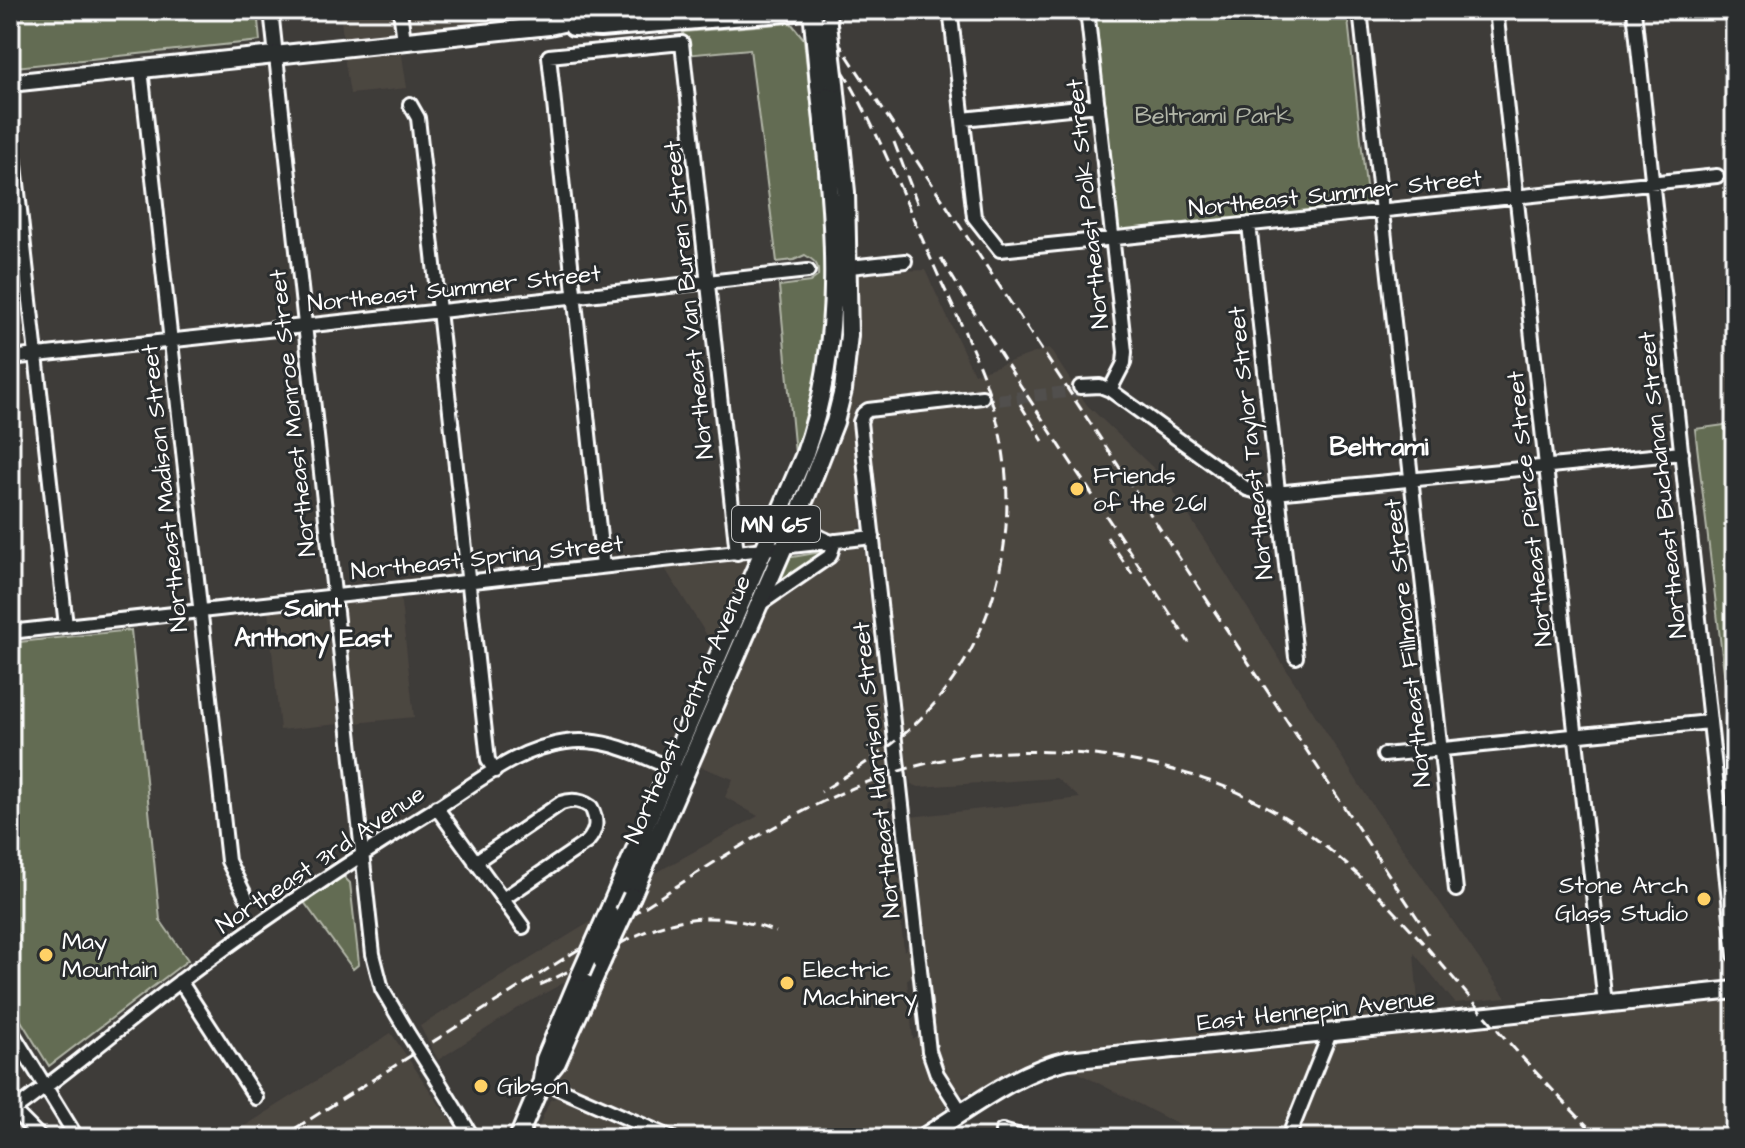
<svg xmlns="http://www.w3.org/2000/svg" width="1745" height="1148" viewBox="0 0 1745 1148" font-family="'Architects Daughter',sans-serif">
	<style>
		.built { fill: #4c4641 }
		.green { fill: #646c52; stroke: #b2b6a8; stroke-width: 2 }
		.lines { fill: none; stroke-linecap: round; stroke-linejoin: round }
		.minor-tunnel { stroke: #51504d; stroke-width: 12; stroke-dasharray: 12 6; stroke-linecap: butt }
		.minor-casing { stroke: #fff; stroke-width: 18 }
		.major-casing { stroke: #fff; stroke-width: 22 }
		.minor { stroke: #2a2d2e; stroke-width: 12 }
		.major { stroke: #2a2d2e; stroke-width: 16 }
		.rail { stroke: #fff; stroke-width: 3; stroke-dasharray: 12 6; stroke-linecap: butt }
		.minor-bridge-casing { stroke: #fff; stroke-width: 18; stroke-linecap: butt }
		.major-bridge-casing { stroke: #fff; stroke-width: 22; stroke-linecap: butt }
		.minor-bridge { stroke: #2a2d2e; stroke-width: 12 }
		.major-bridge { stroke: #2a2d2e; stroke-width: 16 }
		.poi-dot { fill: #ffd166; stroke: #2a2d2e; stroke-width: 3 }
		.labels { text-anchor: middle; stroke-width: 6; stroke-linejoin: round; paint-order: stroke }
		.shield { fill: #2a2d2e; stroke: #bfc0c0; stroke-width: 2 }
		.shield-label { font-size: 22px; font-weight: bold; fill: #fff }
		.park-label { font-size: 24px; fill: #b2b6a8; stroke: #2a2d2e }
		.street-label { font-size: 24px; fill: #fff; stroke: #2a2d2e }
		.poi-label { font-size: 24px; fill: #fff; stroke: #2a2d2e; text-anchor: start }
		.neighbourhood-label { font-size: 26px; font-weight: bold; fill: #fff; stroke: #2a2d2e }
	</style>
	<rect width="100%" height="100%" fill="#3e3c39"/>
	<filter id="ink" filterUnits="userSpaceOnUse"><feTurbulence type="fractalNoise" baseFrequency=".0125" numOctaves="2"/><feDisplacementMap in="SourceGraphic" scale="16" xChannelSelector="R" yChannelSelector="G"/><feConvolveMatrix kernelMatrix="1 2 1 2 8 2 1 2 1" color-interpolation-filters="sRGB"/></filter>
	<g filter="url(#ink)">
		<path class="built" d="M340 10H393L395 29 390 34 343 39Z
			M405 10H539L532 16 416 31 407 26Z
			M401 49 407 88 350 94 344 56Z
			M925 270 974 374 1049 348 1087 405 1167 481 1369 800 1506 998 1455 1003 1414 953 1419 1015 1058 1051 1018 1066 973 1093 960 1094 952 1090 938 1066 910 817 1080 798 1056 778 919 787 911 784 901 729 867 420 870 416 983 402 979 389 863 402 856 406 852 417 862 524 858 531 821 535 807 521 806 512 835 437 854 278 860 272Z
			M859 546 864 548 885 740 894 796 888 804 892 845 899 840 900 848 899 854 894 857 896 876 903 881 907 914 901 923 904 951 908 946 911 947 915 972 907 980 913 1040 920 1035 924 1064 945 1102 944 1110 900 1138H695L562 1081 559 1072 612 955 652 875 758 816 725 797 733 779 696 765 759 611 837 558 843 548Z
			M741 556 752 559 721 639 708 637 664 567 732 559Z
			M400 594 414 717 355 723 343 606 348 600Z
			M319 604 326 609 339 724 280 730 268 610Z
			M592 921 565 982 520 1007 438 1060 420 1026Z
			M1735 1000V1138H1295L1335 1044 1341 1041Z
			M391 1033 462 1138H226Z
			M1311 1045 1316 1046V1051L1279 1138H1188L1191 1131 1071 1069Z
			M557 1097 631 1130 650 1138H534L550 1100Z"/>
		<path class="green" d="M10 10H257L260 41 16 67Z
			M1095 10H1347L1368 205 1118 232Z
			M791 23 804 39C817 165 846 335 795 454L779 286 810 282 818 276C819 264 815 261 805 255L794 260 777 262 750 49 685 55 683 32Z
			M1735 189V764L1695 429 1732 424 1725 190Z
			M821 552 820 554 775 584 787 558Z
			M131 630 160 920 188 960 49 1066 10 1003V643Z
			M340 873 350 883 359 964 353 969 304 902 305 897Z"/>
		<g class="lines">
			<path class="minor-tunnel" d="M982 397 988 401 1075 391 1080 387"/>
			<defs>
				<path id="minor" d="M271 10 373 954 382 989 409 1035
					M400 10 404 41
					M547 10 549 26
					M1087 10 1125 352 1124 363 1110 390
					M1360 10 1456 890
					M1496 10 1605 1004
					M1634 10 1735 956
					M951 17 974 217 1000 250 1717 176
					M141 69 228 861 246 897
					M410 104 418 118 488 760 495 771
					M963 119 1098 105
					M10 120 66 626
					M1249 224 1296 657
					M841 268 905 261
					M10 358 808 271
					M1080 387 1100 386 1110 390 1247 489 1265 494 1682 453
					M603 566 549 56 682 43 737 553
					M760 604 830 556 835 541
					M10 632 873 537
					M1384 755 1709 722
					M436 807 523 927
					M475 862 561 803C572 799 581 800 591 807 598 821 597 831 587 842L503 899
					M180 981 256 1098
					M10 1029 77 1138
					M437 1079 473 1138
					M542 1081 672 1138
					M13 1110 41 1138
					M10 1113C68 1072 121 1026 178 983 261 920 349 862 438 807 478 782 518 748 566 742 606 736 640 756 676 770
					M962 1113 937 1074 929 1051 860 422 863 414 868 410 982 397
					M1002 1131 1028 1138
					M1288 1138 1330 1033"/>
				<path id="major" d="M827 10 828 24
					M573 27 600 28 795 12
					M10 83 549 26 599 15 649 10
					M804 508C802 526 809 535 826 542
					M632 896 807 494 835 422 843 390 849 335 846 192 835 83
					M608 912 804 456C848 332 833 213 819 84
					M542 1080 545 1059 581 973
					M518 1138 542 1081 557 1062 602 961
					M922 1138C968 1110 1015 1072 1068 1060L1735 990"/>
			</defs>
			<use href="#minor" class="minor-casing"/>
			<use href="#major" class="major-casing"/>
			<use href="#minor" class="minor"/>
			<use href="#major" class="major"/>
			<path class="rail" d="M803 10C818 34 835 57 849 81 882 140 907 206 935 268 956 315 982 363 995 413 1024 519 1000 637 923 716 894 747 856 769 821 792
				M817 10 1428 934
				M894 142 918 205
				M941 258C1019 389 1107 514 1189 643
				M1020 404 1043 441
				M1107 537 1132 574
				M540 985C627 946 674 892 776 932
				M280 1138C382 1074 485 1009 587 944 682 884 790 806 896 772 969 748 1048 747 1123 759 1186 770 1245 789 1298 826 1377 881 1434 957 1496 1028 1529 1066 1564 1102 1599 1138"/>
			<defs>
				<path id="minor-bridge" d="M409 1035 437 1079"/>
				<path id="major-bridge" d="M795 12 812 10 819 84
					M828 24 835 83
					M602 961 632 896
					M581 973 608 912"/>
			</defs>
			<use href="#minor-bridge" class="minor-bridge-casing"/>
			<use href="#major-bridge" class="major-bridge-casing"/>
			<use href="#minor-bridge" class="minor-bridge"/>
			<use href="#major-bridge" class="major-bridge"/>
		</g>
	</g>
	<g class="poi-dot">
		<circle cx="1077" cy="489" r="8"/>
		<circle cx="1704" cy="899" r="8"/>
		<circle cx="46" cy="955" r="8"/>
		<circle cx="787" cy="983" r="8"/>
		<circle cx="481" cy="1086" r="8"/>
	</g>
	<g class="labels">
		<rect class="shield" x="732" y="506" width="88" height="36" rx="6"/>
		<g class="shield-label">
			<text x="776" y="532">MN 65</text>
		</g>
		<g class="park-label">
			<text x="1213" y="123">Beltrami Park</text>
		</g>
		<g class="street-label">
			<text transform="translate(1335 193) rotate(-6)" y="8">Northeast Summer Street</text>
			<text transform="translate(1087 204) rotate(-96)" y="8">Northeast Polk Street</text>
			<text transform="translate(454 288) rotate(-6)" y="8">Northeast Summer Street</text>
			<text transform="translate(688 300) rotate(-96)" y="8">Northeast Van Buren Street</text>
			<text transform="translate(292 413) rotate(-96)" y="8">Northeast Monroe Street</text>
			<text transform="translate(1250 443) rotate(-96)" y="8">Northeast Taylor Street</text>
			<text transform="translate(1662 485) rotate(-96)" y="8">Northeast Buchanan Street</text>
			<text transform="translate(164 488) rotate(-96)" y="8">Northeast Madison Street</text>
			<text transform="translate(1529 509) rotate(-96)" y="8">Northeast Pierce Street</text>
			<text transform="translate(487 557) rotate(-6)" y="8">Northeast Spring Street</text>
			<text transform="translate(1407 643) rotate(-96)" y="8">Northeast Fillmore Street</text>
			<text transform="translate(687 709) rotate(-67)" y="8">Northeast Central Avenue</text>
			<text transform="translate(876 770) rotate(-96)" y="8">Northeast Harrison Street</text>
			<text transform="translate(320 859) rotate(-34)" y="8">Northeast 3rd Avenue</text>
			<text transform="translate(1316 1010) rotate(-6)" y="8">East Hennepin Avenue</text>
		</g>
		<g class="poi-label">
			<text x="1093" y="483">Friends<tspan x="1093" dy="28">of the 261</tspan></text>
			<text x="1688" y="893" text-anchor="end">Stone Arch<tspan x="1688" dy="28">Glass Studio</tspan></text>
			<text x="62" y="949">May<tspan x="62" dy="28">Mountain</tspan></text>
			<text x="803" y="977">Electric<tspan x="803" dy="28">Machinery</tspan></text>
			<text x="497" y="1094">Gibson</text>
		</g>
		<g class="neighbourhood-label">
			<text x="1379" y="455">Beltrami</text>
			<text x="313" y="616">Saint<tspan x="313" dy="30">Anthony East</tspan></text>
		</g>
	</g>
	<rect width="1745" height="1148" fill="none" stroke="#2a2d2e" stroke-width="40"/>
	<rect x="20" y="20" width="1705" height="1108" fill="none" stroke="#fff" stroke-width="3" filter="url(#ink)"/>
</svg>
